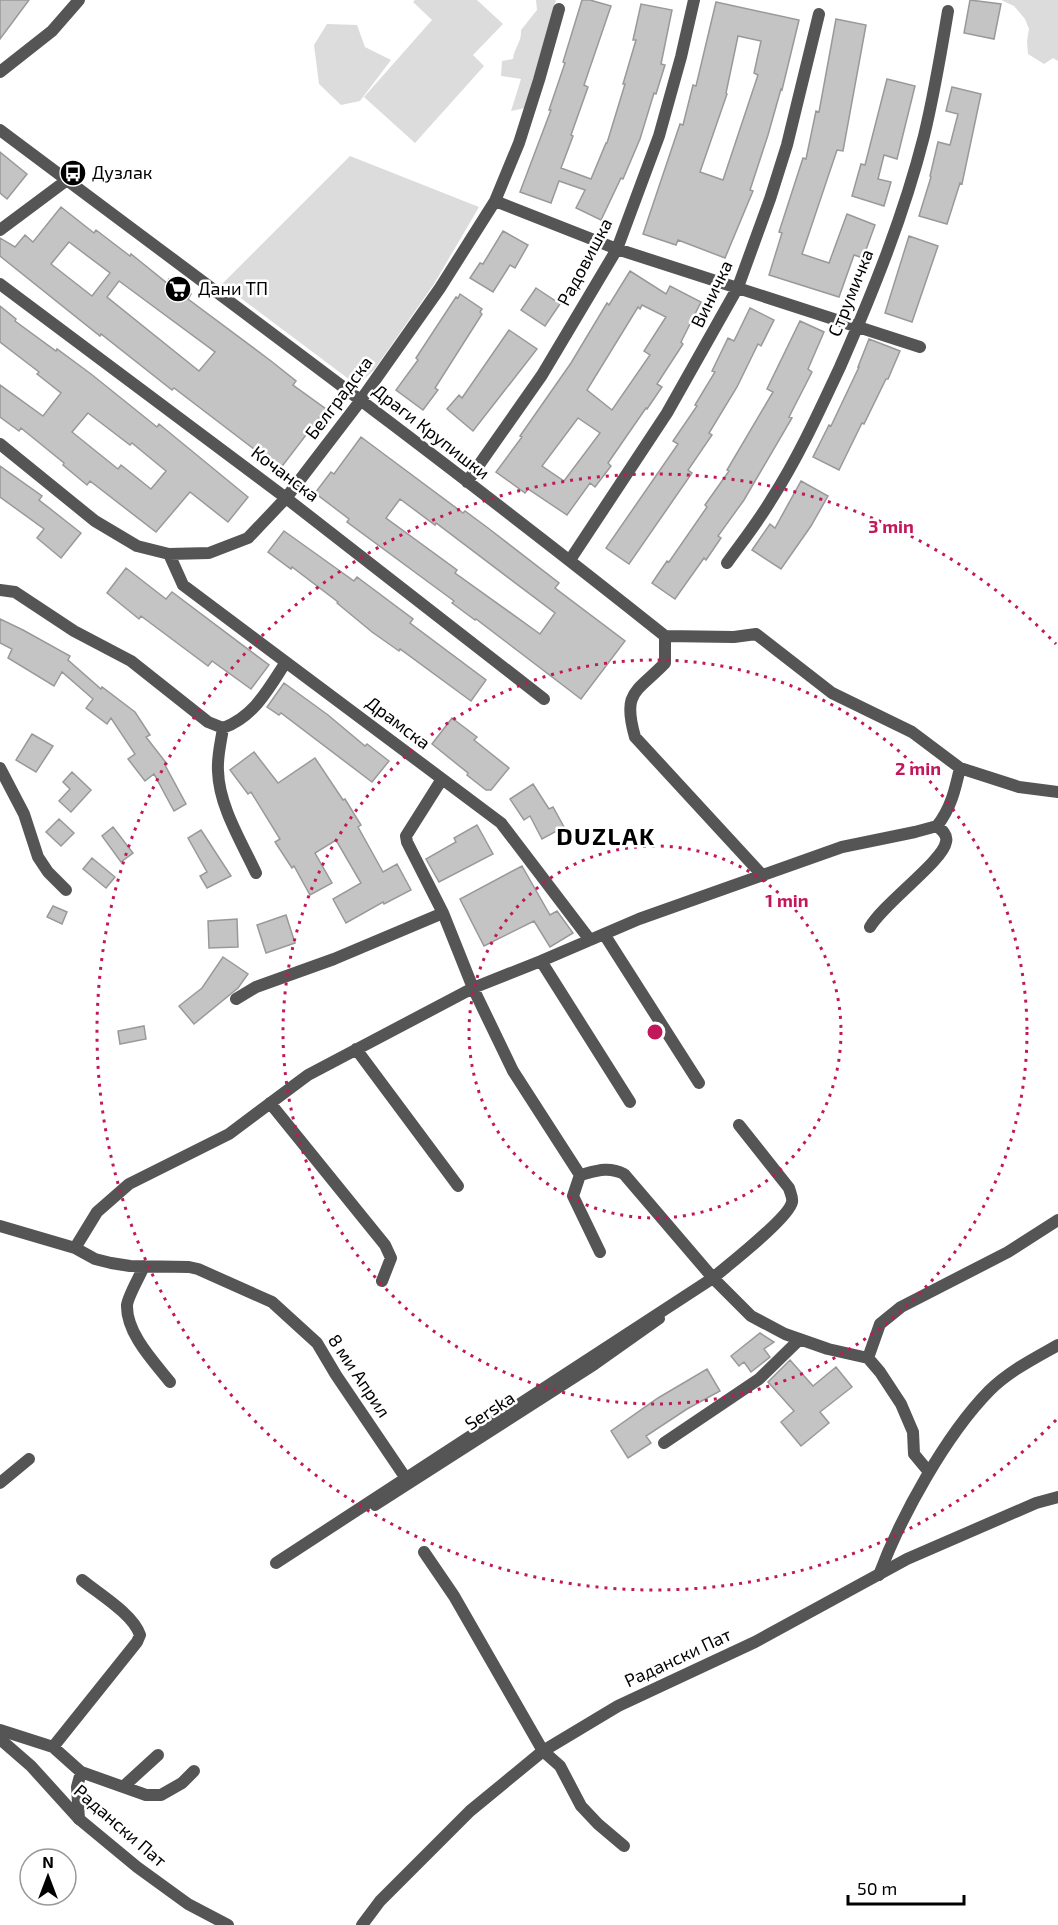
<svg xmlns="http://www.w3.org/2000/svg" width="1058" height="1925" viewBox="0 0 1058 1925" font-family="'Exo 2',sans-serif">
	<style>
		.green { fill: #dcdcdc }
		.building { fill: #c4c4c4; stroke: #999; stroke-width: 1.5; fill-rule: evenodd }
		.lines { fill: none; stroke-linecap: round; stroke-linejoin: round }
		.pedestrian { stroke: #555; stroke-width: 10 }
		.minor { stroke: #555; stroke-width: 12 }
		.tertiary { stroke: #555; stroke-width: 12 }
		.ring { fill: none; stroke: #c2185b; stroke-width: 3; stroke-dasharray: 3 6 }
		.labels { text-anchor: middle; stroke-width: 5; stroke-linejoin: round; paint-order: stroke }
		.poi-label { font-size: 18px; fill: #000; stroke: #fff; text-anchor: start }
		.street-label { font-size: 18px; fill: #000; stroke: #fff }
		.district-label { font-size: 24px; font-weight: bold; letter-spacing: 1.5px; fill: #000; stroke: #fff }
		.centre { fill: #c2185b; stroke: #fff; stroke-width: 3 }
		.ring-label { font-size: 18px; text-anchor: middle; font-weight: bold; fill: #c2185b; stroke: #fff; stroke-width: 5; stroke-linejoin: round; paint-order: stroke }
	</style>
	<rect width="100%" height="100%" fill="#fff"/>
	<path class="green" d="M415 0H477L503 24 473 55 484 66 415 143 364 97 432 20 413 2Z
		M536 0H556L525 108 511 111 521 79 501 76 502 61 513 59C514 48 522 42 521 30L537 10Z
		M1001 0H1058V61L1053 58 1044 64 1028 54 1027 41 1029 29 1025 19 1014 6Z
		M327 24 357 25 365 47 391 60 360 101 341 105 319 84 314 45Z
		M350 156 479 207 434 284 374 370 363 380H350L222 284Z"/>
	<path class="building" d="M0 0H29L0 39Z
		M582 0H590L611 6 584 85 588 87 571 135 573 136 561 168 591 179 606 143H607L625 84H623L636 40H633L641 4 672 10 661 64 665 65 656 94 654 93 640 139 623 179 621 178 601 220 576 208 585 190 559 181 551 203 520 192 551 110H549L565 63 563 62Z
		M970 0 1001 4 994 39 964 33Z
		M716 2 799 20 782 90 781 89 768 135 750 190 753 191 725 258 678 240 676 245 643 234 680 124 683 125 693 85 696 86ZM738 36 761 41 754 73 758 75 723 180 700 172 727 94 726 93Z
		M836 19 866 25 843 151 837 150 802 254 829 263 847 214 875 225 863 258 854 255 839 297 769 275 782 233 779 232 803 158 806 159 816 111 819 112Z
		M887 79 915 86 897 159 884 155 878 179 891 182 884 206 852 196 861 164 865 165Z
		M952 87 981 94 962 184 960 183 947 224 919 216 931 177 930 176 938 142 950 145 958 114 946 111Z
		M0 152 27 174 7 199 0 193Z
		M61 207 94 233 96 230 130 256 131 254 167 283 169 279 191 294 188 299 271 361 296 381 293 385 326 409 280 469 174 388 172 390 101 334 100 336 0 256V238L15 247 25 235 33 242ZM69 242 110 273 92 296 51 264ZM119 281 215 352 199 371 107 297Z
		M503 231 528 245 515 268 510 265 493 292 470 278 480 263 483 264Z
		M909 236 938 246 912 322 885 313Z
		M630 271 666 294 670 286 701 302 681 342 683 344 657 384 662 387 647 409 646 408 608 463 611 466 595 487 590 483 567 515 528 489 525 493 496 472 522 437 520 436 571 363 607 303 609 305ZM642 305 666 317 644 351 650 355 612 410 587 390 638 307 640 309ZM578 418 600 433 564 481 542 466Z
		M536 288 560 304 545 326 521 310Z
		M460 294 482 309 480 312 482 314 435 388 438 390 423 410 396 390 418 360 416 358 456 297 458 298Z
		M0 306 16 319 15 321 56 351 57 349 91 374 157 427 159 424 248 497 228 522 190 492 156 532 90 481 87 485 63 465 64 463 21 428 19 431 0 417V385L43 416 61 393 37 374 39 372 0 342ZM88 413 130 445 132 443 166 471 151 489 121 465 118 469 72 432Z
		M750 308 774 320 761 346 758 344 737 387 709 433 712 435 688 470 692 473 629 564 606 548 678 444 673 441 697 406 695 405 715 372 712 371 728 338 734 341Z
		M800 321 824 332 808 369 812 372 789 417 792 418 744 500 718 536 721 538 706 560 704 558 675 599 652 583 667 561 669 562 707 507 705 505 729 471 727 470 773 392 767 389Z
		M509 330 537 349 473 431 447 409 459 395 462 398Z
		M869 339 900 351 888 379H886L864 424 862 423 839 470 813 457 829 425 831 426 859 367H858Z
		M361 437 463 513 465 511 488 528 559 583 555 588 625 641 581 699 476 619 475 620 452 603 454 601 347 522 349 519 315 493 331 472 334 474ZM400 499 435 525 436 523 555 613 540 634 455 573 457 570 386 518Z
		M0 466 42 496 39 500 81 533 61 558 37 538 44 529 0 497Z
		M801 481 828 496 811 526 781 569 752 550 770 524 775 528Z
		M284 531 354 581 357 577 413 619 410 623 486 680 471 701 400 649 399 651 372 632 337 603 338 602 292 567 291 569 268 552Z
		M126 568 166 599 172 592 269 665 251 689 212 661 208 666 141 616 139 619 107 593Z
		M0 619 23 630 70 656 68 660 101 689 102 687 135 712 150 735 146 737 167 764 165 765 186 804 174 811 154 774 145 781 128 759 135 754 111 718 107 724 86 708 93 699 62 672 54 686 8 658 12 649 0 643Z
		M284 683 328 715 365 746 367 744 389 761 372 782 281 713 279 715 267 707Z
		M452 718 477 737 474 740 509 768 491 790H486L467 775 468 773 432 744Z
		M32 734 53 746 36 772 16 760Z
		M254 752 278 783 315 758 343 800 345 799 361 825 358 827 383 872 397 864 411 890 384 904 383 902 346 923 333 899 361 883 336 840 315 853 332 883 310 895 294 866 292 868 275 842 280 839 251 792 248 794 230 770Z
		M72 772 91 790 71 812 59 801 70 789 63 782Z
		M533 784 549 809 553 807 564 827 542 839 530 816 524 820 510 799Z
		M59 819 74 833 61 846 46 832Z
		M477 825 493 854 439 882 426 859 456 842 454 838Z
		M113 827 133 853 121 862 102 836Z
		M201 830 231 876 207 888 200 876 207 872 188 838Z
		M92 858 115 877 106 888 83 869Z
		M522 866 550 915 557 911 573 933 550 947 534 921 484 946 460 899Z
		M53 906 67 912 62 924 47 917Z
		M286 915 295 943 266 953 257 925Z
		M237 919 238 947 209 948 208 921Z
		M223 957 248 974 238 988 194 1024 179 1006 202 988Z
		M144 1026 146 1039 120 1044 118 1031Z
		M760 1333 774 1342 764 1349 770 1357 751 1372 744 1362 739 1366 731 1356Z
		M790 1360 813 1386 836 1367 852 1387 820 1412 829 1423 801 1446 781 1422 794 1411 768 1382Z
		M707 1369 720 1391 687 1409 646 1436 651 1443 628 1458 611 1431 658 1398Z"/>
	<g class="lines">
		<path class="pedestrian" d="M375 1506 595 1365 660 1319"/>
		<path class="minor" d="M0 72 52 31 79 0
			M0 130C223 297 447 462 665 636
			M495 201 617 249 920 347
			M0 230 67 180
			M0 284 286 498 544 699
			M0 444 95 521 137 546 169 554 209 553 248 538 286 498 361 400 440 288 495 201 519 143 539 80 559 9
			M467 482 542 375 617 249 659 136 681 57 694 0
			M169 554 183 585 501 823 590 940
			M570 560 667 413 738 287 770 199 787 145 819 14
			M727 563C742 542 758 522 771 500 798 458 819 412 840 367 873 292 904 215 924 136 934 95 941 53 948 11
			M0 590 15 592 74 631 131 661 208 722 223 728C255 716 268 689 286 662
			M665 636 734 637 756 634 832 693 912 732 960 768 1019 787 1058 792
			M665 636V663C636 693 622 691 635 737L763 876
			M223 728C221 742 217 756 218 771 219 806 241 841 256 873
			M0 768 24 814 38 857 48 872 66 890
			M442 779 406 836 407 842 443 913 473 988 513 1071 580 1175 573 1196 600 1252
			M937 826C951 808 955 790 960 768
			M604 934 699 1083
			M541 961 630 1102
			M236 999 256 987 334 959 443 913
			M356 1049 458 1186
			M270 1103 385 1245 391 1258 382 1281
			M580 1175C596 1171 608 1166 624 1174L713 1278 751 1316 785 1334 828 1349 868 1358
			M0 1226 75 1248 95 1259 111 1263 130 1266 189 1267 198 1269 272 1302 317 1343 336 1375 405 1477
			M75 1248 97 1212 129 1184 229 1134 308 1075 473 988 541 961 639 919 842 847 915 832 937 826C942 830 948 835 946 842 943 861 884 903 870 927
			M144 1266C140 1276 128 1296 127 1305 126 1333 154 1362 170 1382
			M664 1443 759 1379 800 1339
			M929 1472 914 1454 913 1432 901 1404 880 1372 868 1358 880 1324 901 1307 1008 1252 1058 1220
			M0 1483 29 1459
			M424 1552 454 1596 543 1751 560 1766 581 1806 598 1824 624 1846
			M276 1563 713 1278C728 1265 789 1218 792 1202 793 1198 790 1192 789 1188L739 1125
			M879 1575C901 1516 946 1435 989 1391 1009 1371 1035 1358 1058 1345
			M0 1730 53 1747 81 1772 146 1795H161L182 1783 194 1771
			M53 1747 137 1642 140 1635C133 1614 99 1594 82 1580
			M124 1786 158 1755
			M79 1819 77 1787 81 1772"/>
		<path class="tertiary" d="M0 1739 31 1766 79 1819 137 1867 188 1904 228 1925
			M362 1925 380 1901 470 1811 543 1751 618 1706 755 1642 907 1559 1036 1503 1058 1497"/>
	</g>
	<g class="ring">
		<circle cx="655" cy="1032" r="186"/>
		<circle cx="655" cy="1032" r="372"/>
		<path d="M1056 1420A558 558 0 1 1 1056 644"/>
	</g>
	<defs>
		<symbol id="bus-disc" viewBox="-11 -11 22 22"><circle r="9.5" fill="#000" stroke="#fff"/><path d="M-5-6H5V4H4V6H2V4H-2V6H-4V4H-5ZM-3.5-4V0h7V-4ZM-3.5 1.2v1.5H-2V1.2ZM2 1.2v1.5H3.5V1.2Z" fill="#fff"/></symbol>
		<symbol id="supermarket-disc" viewBox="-11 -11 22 22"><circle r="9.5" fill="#000" stroke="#fff"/><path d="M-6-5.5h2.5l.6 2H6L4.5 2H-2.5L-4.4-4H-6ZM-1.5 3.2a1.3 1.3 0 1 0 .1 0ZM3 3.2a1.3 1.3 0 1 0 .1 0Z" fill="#fff"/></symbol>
	</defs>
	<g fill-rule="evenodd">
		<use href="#bus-disc" x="58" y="158" width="30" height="30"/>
		<use href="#supermarket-disc" x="163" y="274" width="30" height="30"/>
	</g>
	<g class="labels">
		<g class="poi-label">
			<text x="92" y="179">Дузлак</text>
			<text x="198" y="295">Дани ТП</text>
		</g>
		<g class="street-label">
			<text transform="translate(585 262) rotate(-62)" y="6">Радовишка</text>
			<text transform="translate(851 293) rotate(-68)" y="6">Струмичка</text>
			<text transform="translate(712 294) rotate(-64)" y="6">Виничка</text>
			<text transform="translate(339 398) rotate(-53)" y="6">Белградска</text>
			<text transform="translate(431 432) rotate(38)" y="6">Драги Крупишки</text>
			<text transform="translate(285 474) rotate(37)" y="6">Кочанска</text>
			<text transform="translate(398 723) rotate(37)" y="6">Драмска</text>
			<text transform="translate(359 1376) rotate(56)" y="6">8 ми Април</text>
			<text transform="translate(490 1411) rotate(-33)" y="6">Serska</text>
			<text transform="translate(678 1658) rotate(-25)" y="6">Радански Пат</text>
			<text transform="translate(120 1826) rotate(41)" y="6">Радански Пат</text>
		</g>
		<g class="district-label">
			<text x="606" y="845">DUZLAK</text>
		</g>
	</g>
	<circle cx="655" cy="1032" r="9" class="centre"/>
	<g class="ring-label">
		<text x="891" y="533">3 min</text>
		<text x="918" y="775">2 min</text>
		<text x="787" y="907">1 min</text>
	</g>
	<g transform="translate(48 1877)"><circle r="28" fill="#ffffff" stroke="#999999" stroke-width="1.5"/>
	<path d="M0-4.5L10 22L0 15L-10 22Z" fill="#000000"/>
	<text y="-9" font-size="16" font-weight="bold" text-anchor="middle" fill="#000000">N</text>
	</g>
	<path d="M848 1895v9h116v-9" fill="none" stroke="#000000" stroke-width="3"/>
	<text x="857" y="1895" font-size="18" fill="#000000" stroke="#ffffff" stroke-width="4.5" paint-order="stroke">50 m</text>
</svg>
